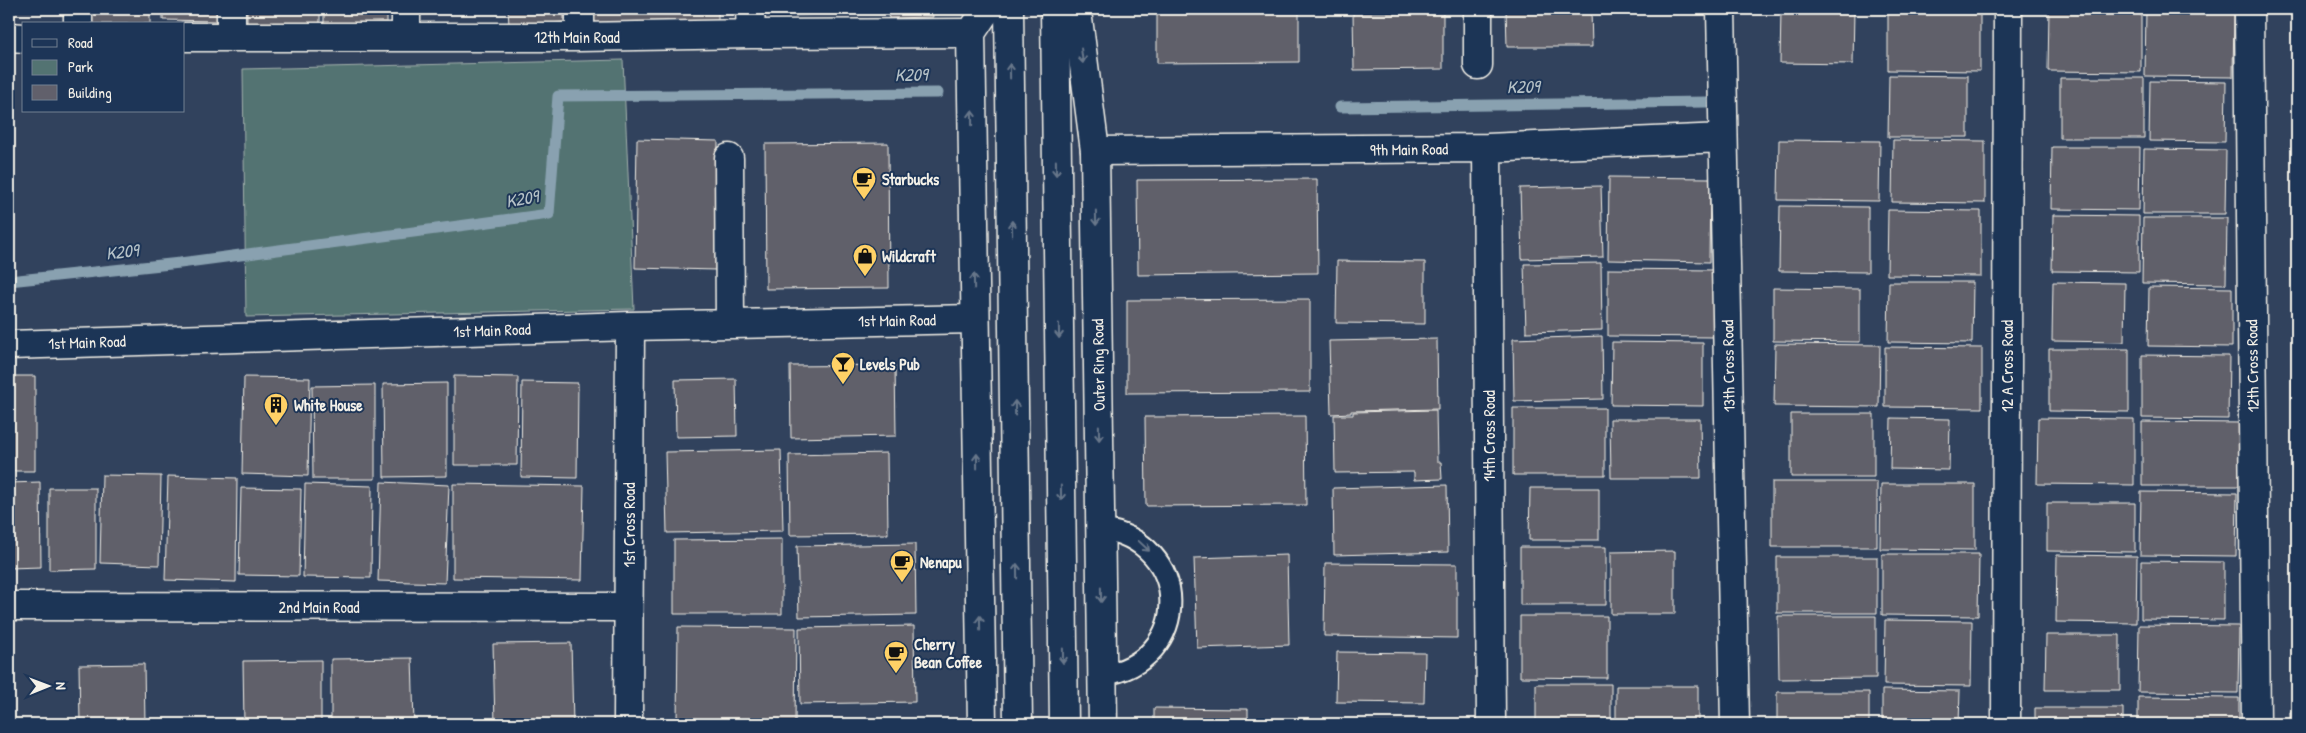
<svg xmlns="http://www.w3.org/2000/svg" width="2306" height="733" viewBox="0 0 2306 733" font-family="'Patrick Hand',sans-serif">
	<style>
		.green { fill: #537372; stroke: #a4b2ad }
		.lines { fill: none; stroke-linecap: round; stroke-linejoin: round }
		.stream { stroke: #89a1b0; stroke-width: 11 }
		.building { fill: #61606b; stroke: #f4f1e8 }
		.lane-casing { stroke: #f4f1e8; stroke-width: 24 }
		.street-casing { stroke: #f4f1e8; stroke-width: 31 }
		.secondary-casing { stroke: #f4f1e8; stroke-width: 31 }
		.highway-casing { stroke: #f4f1e8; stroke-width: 31 }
		.lane { stroke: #1d3557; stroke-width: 20 }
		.street { stroke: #1d3557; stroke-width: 28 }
		.secondary { stroke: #1d3557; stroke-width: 28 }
		.highway { stroke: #1d3557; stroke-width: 28 }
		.oneway { stroke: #68778a }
		.labels { text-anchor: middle; stroke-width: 4; stroke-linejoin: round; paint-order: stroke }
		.street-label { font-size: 16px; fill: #f4f1e8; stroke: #1d3557 }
		.poi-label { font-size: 16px; font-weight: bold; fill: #f4f1e8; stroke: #1d3557; text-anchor: start }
		.water-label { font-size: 18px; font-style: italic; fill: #b6c2c7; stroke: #1d3557 }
	</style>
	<rect width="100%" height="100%" fill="#31425d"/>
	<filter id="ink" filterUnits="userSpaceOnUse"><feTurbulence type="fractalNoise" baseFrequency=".02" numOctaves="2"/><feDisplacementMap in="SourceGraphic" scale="10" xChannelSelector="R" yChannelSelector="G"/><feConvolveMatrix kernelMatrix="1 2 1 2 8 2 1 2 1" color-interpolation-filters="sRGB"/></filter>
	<g filter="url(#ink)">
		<path class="green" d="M623 60 634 309 246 317 243 69Z"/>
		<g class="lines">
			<path class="stream" d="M1340 107 1707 102
				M9 281 180 263 549 214 558 96 938 93"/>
		</g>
		<path class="building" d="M87 9H150V24H87Z
			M163 9H217V21L163 20Z
			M247 9H320V27L247 28Z
			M324 9H387V22L324 24Z
			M508 9H564V22L509 25Z
			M593 9H718V34L592 32Z
			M771 9H883V12L771 16Z
			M887 9H932L933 17 889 18Z
			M1157 9H1299V62L1157 63Z
			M1506 9H1591L1592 47H1507Z
			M1781 9 1854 10 1853 64 1780 63Z
			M1888 9H1980V71L1888 70Z
			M2049 9H2141V72L2048 71Z
			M2146 9 2234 10 2233 77 2145 76Z
			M1353 13H1443V69L1354 70Z
			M9 71 11 196H9Z
			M1889 75 1968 76V137H1888Z
			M2060 78H2144V138H2060Z
			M2150 81 2226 82 2225 142 2149 141Z
			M637 139 718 141 716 270 635 268Z
			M1779 140 1880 141 1879 201 1778 200Z
			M1893 140 1985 141V203L1892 202Z
			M888 143 889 288 766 289 765 144Z
			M2052 147H2140L2139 210 2051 209Z
			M2144 149 2226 150 2225 214H2143Z
			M1609 177 1710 178 1709 262 1608 260Z
			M1317 179 1318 273 1138 275 1137 180Z
			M1601 186 1603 257 1522 259 1520 188Z
			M2294 196H2297V245H2293Z
			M1780 206 1868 207V272L1779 271Z
			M1888 210 1981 211V276L1887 275Z
			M2053 215 2139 216V272L2052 271Z
			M2143 218H2227L2226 284 2142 283Z
			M1337 261 1425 262V324L1336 323Z
			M1601 263 1602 330 1526 332 1524 264Z
			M1608 269 1714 270 1713 337 1608 336Z
			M1889 282H1973L1972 343 1888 342Z
			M2053 282 2125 283 2124 342 2052 341Z
			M2149 287 2232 288V347L2148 346Z
			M1773 288 1860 289V342L1773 341Z
			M1310 299V392L1127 393V300Z
			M1602 336 1603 399 1514 401 1513 339Z
			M1437 339 1438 409 1351 411V413L1331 414 1329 341Z
			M1612 342 1703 343V406L1611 405Z
			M1775 344 1880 345 1879 407 1774 406Z
			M1885 347 1982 348V408L1885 407Z
			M2049 349H2129V412L2049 411Z
			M2292 349H2297V399H2292Z
			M2142 355 2229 356 2228 419 2142 418Z
			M895 365 896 436 791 438 790 366Z
			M9 376H35V471H9Z
			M454 376 518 377 517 465H454Z
			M244 377 310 378 308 476 242 474Z
			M736 379 737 436 676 437 675 380Z
			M522 382 578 383 577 478 521 477Z
			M447 383V476L384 477 383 384Z
			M375 385V479H313L312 386Z
			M1513 408H1605V475H1513Z
			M1436 410 1437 462H1441L1442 479 1414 480V472L1335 473 1334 415H1353V412Z
			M1791 414H1874V477H1791Z
			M1305 416 1306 505 1146 506 1145 417Z
			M1891 418 1950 419 1949 470 1890 469Z
			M2038 418 2134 419V485L2037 484Z
			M1610 419H1700L1701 478H1611Z
			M2142 422 2242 423 2241 486H2142Z
			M781 450 783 531 667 533 665 452Z
			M887 453 888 534 790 535 789 455Z
			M102 475 161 476 159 565 100 563Z
			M168 476 237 478 236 582 165 580Z
			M40 482 41 567 9 568V483Z
			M381 482 449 485 445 583 378 581Z
			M1772 482H1877V547H1772Z
			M305 484 372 486 371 578 303 577Z
			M453 484 584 486 582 580 453 578Z
			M1881 484H1975V550L1880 549Z
			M1447 485 1448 552 1334 555 1333 488Z
			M49 488H96V569L49 570Z
			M241 488 301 489 299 576 239 575Z
			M1530 488H1599V540H1529Z
			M2141 492 2237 493 2236 556 2140 555Z
			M2047 503H2135V552L2047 551Z
			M782 539V614H674V540Z
			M915 544 916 615 799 617 797 546Z
			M1520 547H1606V605H1520Z
			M1675 551V614H1611V552Z
			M1882 554H1979L1978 616 1882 615Z
			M1287 555 1289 645 1197 648 1194 558Z
			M2057 555 2137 556 2136 623 2056 622Z
			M1777 557H1877V613H1777Z
			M2141 561 2224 562V620L2141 619Z
			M1325 563 1457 564V638L1324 636Z
			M2293 610H2297V654H2293Z
			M1520 616H1607V678L1520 677Z
			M1778 616H1876V678L1779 679Z
			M1885 620 1972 621 1971 686 1884 685Z
			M2139 625 2239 626 2238 693 2138 692Z
			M914 626 915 702 800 704 799 628Z
			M678 627 796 628 795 724H677Z
			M2046 635H2120V690H2045Z
			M571 643 573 724H495L493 644Z
			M1337 652 1425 653 1424 703 1336 702Z
			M412 658 414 724H331V659Z
			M321 660V724H244L243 661Z
			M2294 661H2297V707H2293Z
			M144 664 145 724H80L79 665Z
			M1536 684H1611V724H1536Z
			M1616 686H1698V724H1616Z
			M1882 690 1960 691 1959 724H1882Z
			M1777 692H1869V724H1777Z
			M2138 697 2239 698V724H2138Z
			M1154 708 1248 709V724H1154Z
			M2035 708H2123V724H2035Z
			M2290 712H2297V724H2290Z"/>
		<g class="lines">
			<defs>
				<path id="lane" d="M1100 529C1193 541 1194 662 1102 675"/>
				<path id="street" d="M750 9 751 34
					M1478 9V65
					M1721 9 1735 724
					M2249 9 2256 724
					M78 24V9
					M9 37 24 38
					M184 37H580L751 34 971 33
					M231 37V9
					M406 37V9
					M580 37V9
					M1487 148 1491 724
					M1095 151 1487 148 1723 138
					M729 158 730 324
					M9 345 630 326 975 319
					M9 606 628 607
					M628 724 630 326
					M2006 724 2008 9"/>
				<path id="secondary" d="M1072 9 1078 19 1095 151 1103 724
					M982 724 971 33 987 9"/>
				<path id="highway" d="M1009 9 1018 724
					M1055 9 1064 724"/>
			</defs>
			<use href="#lane" class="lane-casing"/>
			<use href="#street" class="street-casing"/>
			<use href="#secondary" class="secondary-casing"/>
			<use href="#highway" class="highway-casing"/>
			<use href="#lane" class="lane"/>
			<use href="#street" class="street"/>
			<use href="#secondary" class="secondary"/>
			<use href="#highway" class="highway"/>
		</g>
		<defs><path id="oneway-shaft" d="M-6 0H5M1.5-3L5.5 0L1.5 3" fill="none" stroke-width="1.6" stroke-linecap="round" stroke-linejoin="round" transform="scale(1.25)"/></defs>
		<g class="oneway">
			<use href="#oneway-shaft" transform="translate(1082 56) rotate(83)"/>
			<use href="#oneway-shaft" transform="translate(1010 71) rotate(-91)"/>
			<use href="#oneway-shaft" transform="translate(972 118) rotate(-91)"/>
			<use href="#oneway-shaft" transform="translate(1056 168) rotate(89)"/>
			<use href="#oneway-shaft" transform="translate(1096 218) rotate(89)"/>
			<use href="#oneway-shaft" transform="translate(1012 228) rotate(-91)"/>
			<use href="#oneway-shaft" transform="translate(974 281) rotate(-91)"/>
			<use href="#oneway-shaft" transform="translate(1059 331) rotate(89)"/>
			<use href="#oneway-shaft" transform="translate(1015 408) rotate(-91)"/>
			<use href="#oneway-shaft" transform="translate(1099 433) rotate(89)"/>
			<use href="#oneway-shaft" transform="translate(977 461) rotate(-91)"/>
			<use href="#oneway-shaft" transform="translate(1061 493) rotate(89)"/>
			<use href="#oneway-shaft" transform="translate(1144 546) rotate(43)"/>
			<use href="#oneway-shaft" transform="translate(1017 571) rotate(-91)"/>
			<use href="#oneway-shaft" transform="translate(1101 595) rotate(89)"/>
			<use href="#oneway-shaft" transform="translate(980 623) rotate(-91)"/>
			<use href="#oneway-shaft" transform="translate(1063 656) rotate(89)"/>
		</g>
	</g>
	<defs>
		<symbol id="cafe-pin" viewBox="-11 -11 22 30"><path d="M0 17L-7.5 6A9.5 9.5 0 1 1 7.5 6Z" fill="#ffd166" stroke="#1d3557"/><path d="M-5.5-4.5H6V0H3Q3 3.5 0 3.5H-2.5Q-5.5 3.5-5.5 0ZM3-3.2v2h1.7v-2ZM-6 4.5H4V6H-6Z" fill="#111"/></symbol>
		<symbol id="shop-pin" viewBox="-11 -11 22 30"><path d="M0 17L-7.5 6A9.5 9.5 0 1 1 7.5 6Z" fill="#ffd166" stroke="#1d3557"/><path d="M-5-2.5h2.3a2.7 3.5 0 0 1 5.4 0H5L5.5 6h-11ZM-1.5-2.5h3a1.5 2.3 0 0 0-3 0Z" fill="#111"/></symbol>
		<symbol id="bar-pin" viewBox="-11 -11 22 30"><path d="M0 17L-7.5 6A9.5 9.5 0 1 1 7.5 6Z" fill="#ffd166" stroke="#1d3557"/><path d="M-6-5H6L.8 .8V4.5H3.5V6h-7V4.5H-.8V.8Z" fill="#111"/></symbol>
		<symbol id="building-pin" viewBox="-11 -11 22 30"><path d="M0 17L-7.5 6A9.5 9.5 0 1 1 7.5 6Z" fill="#ffd166" stroke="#1d3557"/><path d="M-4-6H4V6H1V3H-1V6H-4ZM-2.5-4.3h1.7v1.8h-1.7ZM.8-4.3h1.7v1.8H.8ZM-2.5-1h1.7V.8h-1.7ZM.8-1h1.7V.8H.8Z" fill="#111"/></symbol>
	</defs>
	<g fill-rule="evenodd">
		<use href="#cafe-pin" x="850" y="165" width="28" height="38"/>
		<use href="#shop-pin" x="851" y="242" width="28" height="38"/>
		<use href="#bar-pin" x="829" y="350" width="28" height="38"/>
		<use href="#building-pin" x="262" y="391" width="28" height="38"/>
		<use href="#cafe-pin" x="888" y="548" width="28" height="38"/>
		<use href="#cafe-pin" x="882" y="639" width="28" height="38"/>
	</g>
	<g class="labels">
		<g class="street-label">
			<text x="577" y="43">12th Main Road</text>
			<text transform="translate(1409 149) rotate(-1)" y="6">9th Main Road</text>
			<text transform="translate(897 320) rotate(-1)" y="6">1st Main Road</text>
			<text transform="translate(492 330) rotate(-2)" y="6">1st Main Road</text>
			<text transform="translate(87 342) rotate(-2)" y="6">1st Main Road</text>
			<text transform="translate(1098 365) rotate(-91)" y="6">Outer Ring Road</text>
			<text transform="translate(1728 366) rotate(-91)" y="6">13th Cross Road</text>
			<text transform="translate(2007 366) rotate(-90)" y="6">12 A Cross Road</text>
			<text transform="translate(2252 366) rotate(-91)" y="6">12th Cross Road</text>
			<text transform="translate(1489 436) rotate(-90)" y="6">14th Cross Road</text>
			<text transform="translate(629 525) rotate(-90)" y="6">1st Cross Road</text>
			<text x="319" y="613">2nd Main Road</text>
		</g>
		<g class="poi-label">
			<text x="882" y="185">Starbucks</text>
			<text x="882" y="262">Wildcraft</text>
			<text x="860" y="370">Levels Pub</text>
			<text x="294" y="411">White House</text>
			<text x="920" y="568">Nenapu</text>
			<text x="914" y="650">Cherry<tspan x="914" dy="18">Bean Coffee</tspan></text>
		</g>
		<g class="water-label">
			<text transform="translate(911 75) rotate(-1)" y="6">K209</text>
			<text transform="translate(1523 87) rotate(-1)" y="6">K209</text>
			<text transform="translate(522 199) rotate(-10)" y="6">K209</text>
			<text transform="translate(122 252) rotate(-6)" y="6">K209</text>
		</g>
	</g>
	<rect width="2306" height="733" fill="none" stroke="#1d3557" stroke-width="30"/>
	<rect x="15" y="15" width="2276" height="703" fill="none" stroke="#f4f1e8" stroke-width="2" filter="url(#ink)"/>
	<rect x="22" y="22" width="162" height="90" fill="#1d3557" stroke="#738091"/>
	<rect x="32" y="39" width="25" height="8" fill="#1d3557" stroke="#738091"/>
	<text x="68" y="48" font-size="15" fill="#f4f1e8">Road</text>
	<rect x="32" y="60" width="25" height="15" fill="#537372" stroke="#738091"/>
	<text x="68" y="72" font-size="15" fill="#f4f1e8">Park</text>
	<rect x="32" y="85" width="25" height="15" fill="#61606b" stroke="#738091"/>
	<text x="68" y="98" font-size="15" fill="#f4f1e8">Building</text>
	<g transform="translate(48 686) rotate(89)" stroke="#1d3557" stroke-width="4" paint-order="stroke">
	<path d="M0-4L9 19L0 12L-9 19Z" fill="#f4f1e8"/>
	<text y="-8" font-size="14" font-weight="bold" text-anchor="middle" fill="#f4f1e8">N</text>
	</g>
</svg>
